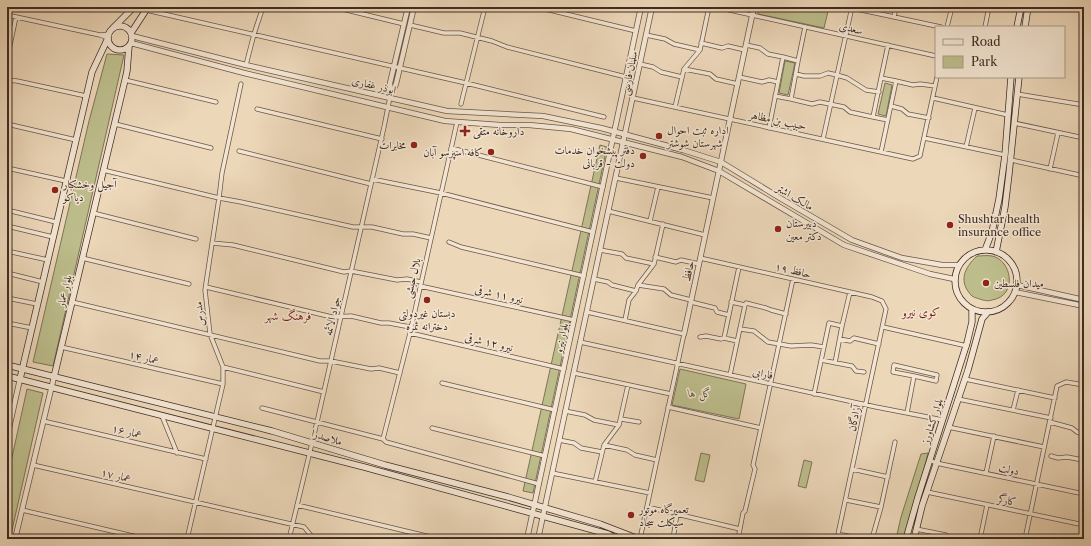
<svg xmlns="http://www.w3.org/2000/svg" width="1091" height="546" viewBox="0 0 1091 546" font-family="'Libre Caslon Text',Amiri,serif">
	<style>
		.green { fill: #bdbd8c; stroke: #7e7458 }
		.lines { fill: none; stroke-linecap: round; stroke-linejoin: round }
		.minor-casing { stroke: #6a5748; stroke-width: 5 }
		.tertiary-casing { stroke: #6a5748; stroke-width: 6 }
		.secondary-casing { stroke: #3f2c23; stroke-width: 7 }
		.minor { stroke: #f3e5d2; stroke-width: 3.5 }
		.tertiary { stroke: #f3e5d2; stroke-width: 4.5 }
		.secondary { stroke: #f3e5d2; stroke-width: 5.5 }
		.poi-dot { fill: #8f2418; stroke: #f3e5d2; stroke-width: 1.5 }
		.labels { text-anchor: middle; stroke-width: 3; stroke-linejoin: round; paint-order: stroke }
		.street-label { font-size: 11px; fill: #3f2c23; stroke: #f3e5d2 }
		.poi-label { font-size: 11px; fill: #3f2c23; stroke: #f3e5d2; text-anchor: start }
		.park-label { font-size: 11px; font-style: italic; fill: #584938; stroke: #f3e5d2 }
		.neighbourhood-label { font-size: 12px; fill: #7a1f14; stroke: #f3e5d2 }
	</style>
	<rect width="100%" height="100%" fill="#ecd7b9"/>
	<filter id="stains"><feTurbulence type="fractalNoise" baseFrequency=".005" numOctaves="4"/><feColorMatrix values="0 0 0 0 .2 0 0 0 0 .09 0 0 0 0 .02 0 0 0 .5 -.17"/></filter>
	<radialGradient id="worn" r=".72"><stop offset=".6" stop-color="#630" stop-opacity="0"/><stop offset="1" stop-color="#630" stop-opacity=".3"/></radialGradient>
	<path class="green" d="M759 7H829L824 28 758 14Z
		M107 54 124 55 53 366 33 362 89 121Z
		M785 61 795 63 788 95 779 93Z
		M885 83 892 85 886 116 878 114Z
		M600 145 607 147 533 493 523 491Z
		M977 256C982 256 987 255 992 256 1012 260 1018 296 992 300 989 301 987 301 983 300 980 299 975 298 972 296 958 282 964 268 977 256Z
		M680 369 746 384 739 419 672 405Z
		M27 389 43 393 10 539H7V480Z
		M701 453 710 455 704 482 695 480Z
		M928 453 907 539H896L901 517 921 454Z
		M804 460 812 462 806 488 798 486Z"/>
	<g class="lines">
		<defs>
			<path id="minor" d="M334 7 404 24
				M537 7 636 31
				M716 7 936 56
				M852 8 941 27
				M146 10 466 83 604 117
				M7 15 100 35 108 38
				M894 17 896 7
				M410 25 444 33H460L492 41 507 47 626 77
				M947 27 952 7
				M985 27 989 7
				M101 35 109 34
				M646 35 665 39 674 44 700 50
				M701 43 722 48 728 46 745 50
				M746 45 760 48 768 54 783 57
				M7 59 16 17
				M798 61 805 27
				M640 64 653 67 661 72 682 77
				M246 65 254 34 263 7
				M684 69 710 74 716 79 738 84
				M796 74 804 76H820L828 73 837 75 847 78 866 90 879 92
				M739 77 762 82 769 80 778 82
				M881 78 888 45
				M7 80 17 81 86 96
				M125 80 216 102
				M896 81 913 85 920 84 935 86
				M1017 94 1084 105
				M633 98 913 159 920 156 937 77
				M933 98 1008 115
				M791 99 812 104 820 102 844 107 850 112 873 117
				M461 104 485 7
				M891 106 902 109 908 114 929 118
				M675 107 684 69 700 50 709 7
				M257 109 382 139
				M1014 123 1084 138
				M7 124 76 140
				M115 124 211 148
				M769 128 783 57 798 61 791 99 775 96
				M924 138 1005 155
				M823 139 852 7
				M966 147 975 108
				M451 148 603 187
				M239 151 371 184
				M881 152 896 81 881 78 873 117 888 120
				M1011 160 1084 176
				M7 168 66 181
				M1050 169 1058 133
				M103 170 219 198 241 202 353 227H372L403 234H413L431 238
				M616 178 713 198
				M372 179 441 193 593 232
				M7 210 56 222
				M608 211 705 235
				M93 213 196 239
				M650 221 658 187
				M7 226 53 237
				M449 242 461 247 584 276
				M212 243 233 245 344 272 351 271 397 280 407 279 421 282
				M600 250 622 254 626 258 654 264
				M7 251 48 260
				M655 257 676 262 681 260 699 264
				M82 258 189 284
				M700 258 872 297 882 301 886 309 837 539
				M7 273 43 282
				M594 279 608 282 612 285 636 291
				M638 285 664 289 671 295 691 300
				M420 286 574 320
				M206 287 332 317 351 316 381 323H389L410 327
				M7 298 37 304
				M72 302 320 361H331L371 369 379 368 400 373
				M691 302 715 308 717 312 729 315
				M731 302 745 305 746 303 766 308 771 310 786 314
				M587 312 684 334 640 539
				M625 320 629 300 636 291 638 285 654 264 663 224
				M7 323 32 328
				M842 326 850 292
				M883 327 967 346
				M740 329 754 331 768 342 791 346 811 345 824 347
				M410 333 564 369
				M700 337 706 336 721 339 724 338 737 341
				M724 338 739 267
				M840 339 850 341 854 338 879 344
				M580 342 876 407 943 420
				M61 347 223 384
				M821 360 852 366 856 371 864 372
				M223 367 324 392
				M574 373 671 394
				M730 375 745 305
				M965 379 1055 398
				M442 383 555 410
				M814 394 829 323 842 326 835 363
				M958 399 1051 418
				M668 407 761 428
				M262 408 383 439 386 442 539 484
				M1013 410 1018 390
				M565 411 585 415 594 420 619 425
				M907 413 914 376 936 381 937 375 894 365 893 372 914 376
				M162 416 177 453
				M621 419 639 422
				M43 421 206 459
				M1050 422 1072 428 1077 432 1084 434
				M948 427 1044 447
				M432 428 545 456
				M383 439 410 333 457 122
				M559 440 574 443 581 448 602 452
				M604 445 627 450 635 455 657 460
				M1051 456 1058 458 1067 457 1083 460
				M930 460 936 463 1084 494
				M33 465 304 527 314 539
				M852 469 888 477
				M552 473 650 493
				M986 473 994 436
				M595 482 604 445 619 425 628 385
				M927 492 1084 525
				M846 500 881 507
				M297 505 439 539
				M647 507 740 529
				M22 510 146 539
				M916 529 946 535 952 539
				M838 534 861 539
				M187 539 223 384V367L210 334 205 290 219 198 222 173 241 84
				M289 539 317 422 384 127 390 97
				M673 539 677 514
				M738 539 743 513 745 511 755 469 753 465 793 279
				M872 539 881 507 895 442
				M980 539 987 505
				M1025 539 1057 386 1066 382 1084 385
				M1081 539 1084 525"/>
			<path id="tertiary" d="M132 36 246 65 447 111 543 116 601 128 683 150 721 162 780 198 852 240 902 258 942 265H959
				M131 43 244 73 445 121 500 125H529L571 129 682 157 719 171 844 245 930 274 954 279
				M390 96V83L408 7
				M390 97 396 84 414 7
				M1017 285 1084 300
				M1015 292 1084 306
				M684 334 754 7
				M7 445 9 428 20 379
				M15 539 54 377
				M527 539 641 7
				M538 539 652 7"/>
			<path id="secondary" d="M108 38a12 12 0 1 1 24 0a12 12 0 1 1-24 0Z
				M1017 27 1021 7
				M1025 27 1028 7
				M113 28 134 7
				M131 33 146 10V7
				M985 250 992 232 999 199 1005 155 1011 77
				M955 281a31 31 0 1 1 62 0a31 31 0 1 1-62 0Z
				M996 252 1005 207 1009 174 1019 77
				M7 365 272 431 385 465 508 497 600 524 639 539
				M7 376 364 467 608 534 617 539
				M54 377 125 80 127 71 129 46
				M20 379 92 72 108 38
				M906 539 918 497 967 343 972 322V309
				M914 539 922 506 968 370 982 319 988 312"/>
		</defs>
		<use href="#minor" class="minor-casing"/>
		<use href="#tertiary" class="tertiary-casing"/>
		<use href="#secondary" class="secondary-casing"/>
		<use href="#minor" class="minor"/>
		<use href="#tertiary" class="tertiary"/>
		<use href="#secondary" class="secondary"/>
	</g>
	<g class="poi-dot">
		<path d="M463 125h4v4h4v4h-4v4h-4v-4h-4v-4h4z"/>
		<circle cx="659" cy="136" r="4"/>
		<circle cx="414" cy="145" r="4"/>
		<circle cx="491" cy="152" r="4"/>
		<circle cx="643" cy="156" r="4"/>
		<circle cx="55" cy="190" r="4"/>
		<circle cx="950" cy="225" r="4"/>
		<circle cx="778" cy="229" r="4"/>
		<circle cx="986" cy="283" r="4"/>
		<circle cx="427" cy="300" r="4"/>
		<circle cx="631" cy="515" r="4"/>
	</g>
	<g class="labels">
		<g class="street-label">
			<text transform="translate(851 28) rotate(13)" y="4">سعدی</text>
			<text transform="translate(629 73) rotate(-78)" y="4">سلمان فارسی</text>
			<text transform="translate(374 85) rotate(13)" y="4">ابوذر غفاری</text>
			<text transform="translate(778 120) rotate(12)" y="4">حبیب بن مظاهر</text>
			<text transform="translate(795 197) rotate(30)" y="4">مالک اشتر</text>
			<text transform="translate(793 270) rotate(13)" y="4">حافظ ۱۹</text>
			<text transform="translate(688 271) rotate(-78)" y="4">حافظ</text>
			<text transform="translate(412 278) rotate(-77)" y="4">بلال حبشی</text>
			<text transform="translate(64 291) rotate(-76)" y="4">بلوار عمار</text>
			<text transform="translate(499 294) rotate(13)" y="4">نیرو ۱۱ شرقی</text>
			<text transform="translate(199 314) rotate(-96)" y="4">مدرس</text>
			<text transform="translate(332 316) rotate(-77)" y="4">جواد الائمه</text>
			<text transform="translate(561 338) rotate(-78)" y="4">بلوار نیرو</text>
			<text transform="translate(489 342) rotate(13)" y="4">نیرو ۱۲ شرقی</text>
			<text transform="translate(144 357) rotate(13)" y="4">عمار ۱۴</text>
			<text transform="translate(763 373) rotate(12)" y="4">فارابی</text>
			<text transform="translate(854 418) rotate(-78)" y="4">آزادگان</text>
			<text transform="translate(932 421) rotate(-72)" y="4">بلوار کشاورز</text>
			<text transform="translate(127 431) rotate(13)" y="4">عمار ۱۶</text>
			<text transform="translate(327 437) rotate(17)" y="4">ملاصدرا</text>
			<text transform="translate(1009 469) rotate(12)" y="4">دولت</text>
			<text transform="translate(116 475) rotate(13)" y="4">عمار ۱۷</text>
			<text transform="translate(1007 500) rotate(12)" y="4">کارگر</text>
		</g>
		<g class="poi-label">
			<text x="667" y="134">اداره ثبت احوال<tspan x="667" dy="13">شهرستان شوشتر</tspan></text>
			<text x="473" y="135">داروخانه متقی</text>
			<text x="406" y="149" text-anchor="end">مخابرات</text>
			<text x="635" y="154" text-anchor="end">دفتر پیشخوان خدمات<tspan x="635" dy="13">دولت - قربانی</tspan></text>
			<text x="483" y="156" text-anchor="end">کافه اسپرسو آبان</text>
			<text x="63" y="188">آجیل وخشکبار<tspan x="63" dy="13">دیاکو</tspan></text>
			<text x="958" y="223">Shushtar health<tspan x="958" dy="13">insurance office</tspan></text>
			<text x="786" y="227">دبیرستان<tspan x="786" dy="13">دکتر معین</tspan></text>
			<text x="994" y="287">میدان فلسطین</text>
			<text x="427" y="317" text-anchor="middle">دبستان غیردولتی<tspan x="427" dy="13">دخترانه ثمره</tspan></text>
			<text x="639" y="513">تعمیرگاه موتور<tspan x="639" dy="13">سیکلت سجاد</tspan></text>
		</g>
		<g class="park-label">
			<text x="700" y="397">گل ها</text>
		</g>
		<g class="neighbourhood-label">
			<text x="921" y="316">کوی نیرو</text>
			<text x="288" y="320">فرهنگ شهر</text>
		</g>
	</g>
	<rect width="1091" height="546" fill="none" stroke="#ecd7b9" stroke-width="24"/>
	<rect x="8" y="8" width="1075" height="530" fill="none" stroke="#3f2c23" stroke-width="2"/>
	<rect x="12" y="12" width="1067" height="522" fill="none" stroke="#3f2c23"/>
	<rect x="935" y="26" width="130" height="52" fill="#f3e5d2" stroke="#ab9b8c"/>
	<rect x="943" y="39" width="20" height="6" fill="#f3e5d2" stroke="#ab9b8c"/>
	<text x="971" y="46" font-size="12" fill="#3f2c23">Road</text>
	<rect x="943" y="56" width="20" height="12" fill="#bdbd8c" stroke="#ab9b8c"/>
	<text x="971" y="66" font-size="12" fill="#3f2c23">Park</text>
	<rect width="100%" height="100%" filter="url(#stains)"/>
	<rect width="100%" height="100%" fill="url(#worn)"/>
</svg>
